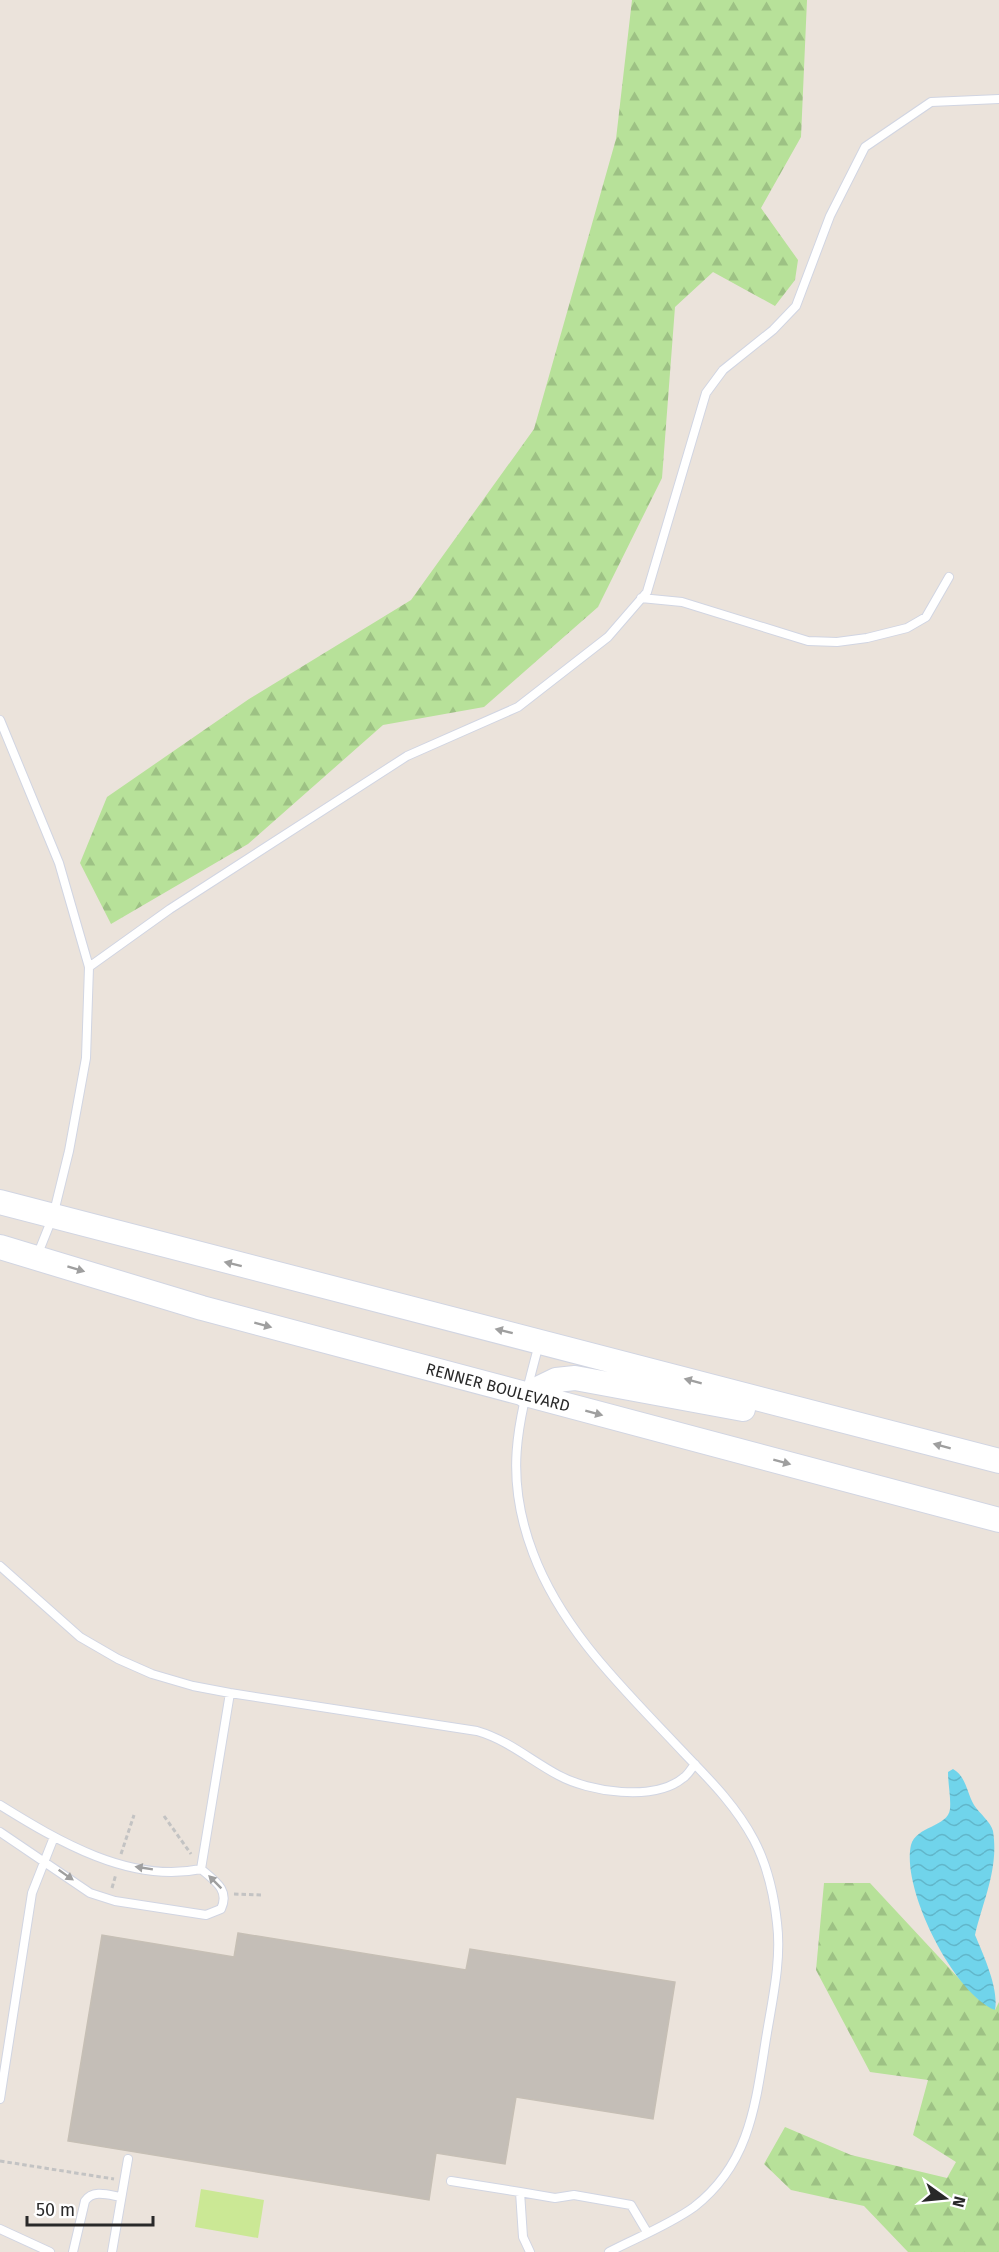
<svg xmlns="http://www.w3.org/2000/svg" width="999" height="2252" viewBox="0 0 999 2252" font-family="'Fira Sans',sans-serif">
	<style>
		.forest { fill: url(#forest-firs) }
		.pitch { fill: #cbe895 }
		.water { fill: url(#water-waves) }
		.building { fill: #c4beb7; stroke: #c6bfb5; stroke-width: 1.5 }
		.lines { fill: none; stroke-linecap: round; stroke-linejoin: round }
		.service-casing { stroke: #d1d5e2; stroke-width: 10 }
		.secondary-casing { stroke: #d1d5e2; stroke-width: 26 }
		.path { stroke: #c3c3c3; stroke-width: 3; stroke-dasharray: 4.5 3; stroke-linecap: butt }
		.service { stroke: #fff; stroke-width: 8 }
		.secondary { stroke: #fff; stroke-width: 24 }
		.oneway { fill: #9f9f9f }
		.labels { text-anchor: middle; stroke-width: 4.5; stroke-linejoin: round; paint-order: stroke }
		.street-label { font-size: 16px; fill: #292929; stroke: #fff }
	</style>
	<defs>
		<pattern id="forest-firs" width="22" height="20" patternUnits="userSpaceOnUse" patternTransform="scale(1.5)"><rect width="22" height="20" fill="#b7e199"/><path d="M5 1l3.5 6h-7zM16 11l3.5 6h-7z" fill="#9dc184"/></pattern>
		<pattern id="water-waves" width="16" height="10" patternUnits="userSpaceOnUse" patternTransform="scale(1.5)"><rect width="16" height="10" fill="#70d4eb"/><path d="M0 5q4-4 8 0t8 0" fill="none" stroke="#61b6ca"/></pattern>
	</defs>
	<rect width="100%" height="100%" fill="#ebe3db"/>
	<path class="forest" d="M632 0H807L801 137 761 208 798 260 795 280 775 306 713 272 675 307 662 478 598 607 484 707 383 725 248 844 111 924 80 863 107 797 249 699 411 600 534 429 616 139Z
		M824 1883H870L977 1998 995 2010 999 2002V2252H908L864 2206 791 2190 764 2164 785 2127 851 2155 947 2178 956 2162 913 2135 928 2080 870 2072 816 1970Z"/>
	<path class="pitch" d="M201 2189 264 2200 258 2238 195 2227Z"/>
	<path class="water" d="M953 1769C966 1776 967 1793 974 1805 979 1813 991 1822 993 1831 999 1869 983 1900 975 1935 984 1956 999 1989 995 2010 953 1993 901 1888 911 1845 916 1826 948 1827 950 1809 951 1797 948 1784 948 1772Z"/>
	<path class="building" d="M238 1933 466 1970 470 1949 675 1982 653 2119 516 2097 505 2164 436 2153 429 2200 68 2141 102 1935 234 1957Z"/>
	<g class="lines">
		<defs>
			<path id="service" d="M641 598 682 602 808 641 837 642 867 638 907 628 926 617 949 577
				M0 720 59 863 89 967 86 1058 69 1151 53 1216 37 1256
				M89 967 170 909 407 756 518 707 608 637 647 592 706 393 723 370 773 330 796 306 830 216 865 147 931 102 999 99
				M539 1344C518 1423 503 1474 533 1553 563 1633 627 1692 684 1753 710 1780 736 1806 754 1840 767 1865 774 1895 777 1923 782 1963 771 2005 765 2045 755 2109 748 2165 694 2207 669 2225 636 2238 609 2252
				M0 1566 80 1637 118 1659 152 1674 193 1686 230 1693 477 1731C508 1740 530 1760 558 1775 589 1792 654 1802 683 1778 688 1775 691 1769 695 1764
				M0 1805C58 1841 130 1884 201 1869
				M0 1832 90 1893 115 1901 206 1915 221 1909C230 1890 215 1881 201 1869
				M201 1869 230 1693
				M0 2099 32 1893 54 1837
				M451 2181 520 2192
				M0 2229 50 2252
				M73 2252 85 2201C93 2189 109 2195 121 2197
				M112 2252 128 2159
				M530 2252 523 2237 520 2192 555 2198 574 2195 631 2205 647 2232"/>
			<path id="secondary" d="M0 1202 999 1461
				M0 1247 202 1308 999 1520
				M525 1395 556 1380 575 1378 743 1409"/>
		</defs>
		<use href="#service" class="service-casing"/>
		<use href="#secondary" class="secondary-casing"/>
		<path class="path" d="M164 1816 191 1854
			M121 1854 134 1815
			M112 1888 116 1874
			M234 1894 262 1895
			M0 2161 114 2179"/>
		<use href="#service" class="service"/>
		<use href="#secondary" class="secondary"/>
	</g>
	<defs><path id="oneway-solid" d="M-6-.8H1V-3.2L6.5 0L1 3.2V.8H-6Z" transform="scale(1.5)"/></defs>
	<g class="oneway">
		<use href="#oneway-solid" transform="translate(233 1264) rotate(-166)"/>
		<use href="#oneway-solid" transform="translate(76 1269) rotate(17)"/>
		<use href="#oneway-solid" transform="translate(263 1325) rotate(15)"/>
		<use href="#oneway-solid" transform="translate(504 1331) rotate(-166)"/>
		<use href="#oneway-solid" transform="translate(693 1381) rotate(-165)"/>
		<use href="#oneway-solid" transform="translate(594 1413) rotate(15)"/>
		<use href="#oneway-solid" transform="translate(942 1446) rotate(-165)"/>
		<use href="#oneway-solid" transform="translate(782 1462) rotate(15)"/>
		<use href="#oneway-solid" transform="translate(144 1868) rotate(-171)"/>
		<use href="#oneway-solid" transform="translate(66 1875) rotate(35)"/>
		<use href="#oneway-solid" transform="translate(215 1882) rotate(-135)"/>
	</g>
	<g class="labels">
		<g class="street-label">
			<text transform="translate(498 1387) rotate(15)" y="6">RENNER BOULEVARD</text>
		</g>
	</g>
	<g transform="translate(945 2198) rotate(105)" stroke="#ffffff" stroke-width="4.5" paint-order="stroke">
	<path d="M0-4.5L10 22L0 15L-10 22Z" fill="#292929"/>
	<text y="-9" font-size="16" font-weight="bold" text-anchor="middle" fill="#292929">N</text>
	</g>
	<path d="M27 2216v9h126v-9" fill="none" stroke="#292929" stroke-width="3"/>
	<text x="36" y="2216" font-size="18" fill="#292929" stroke="#ffffff" stroke-width="4.5" paint-order="stroke">50 m</text>
</svg>
